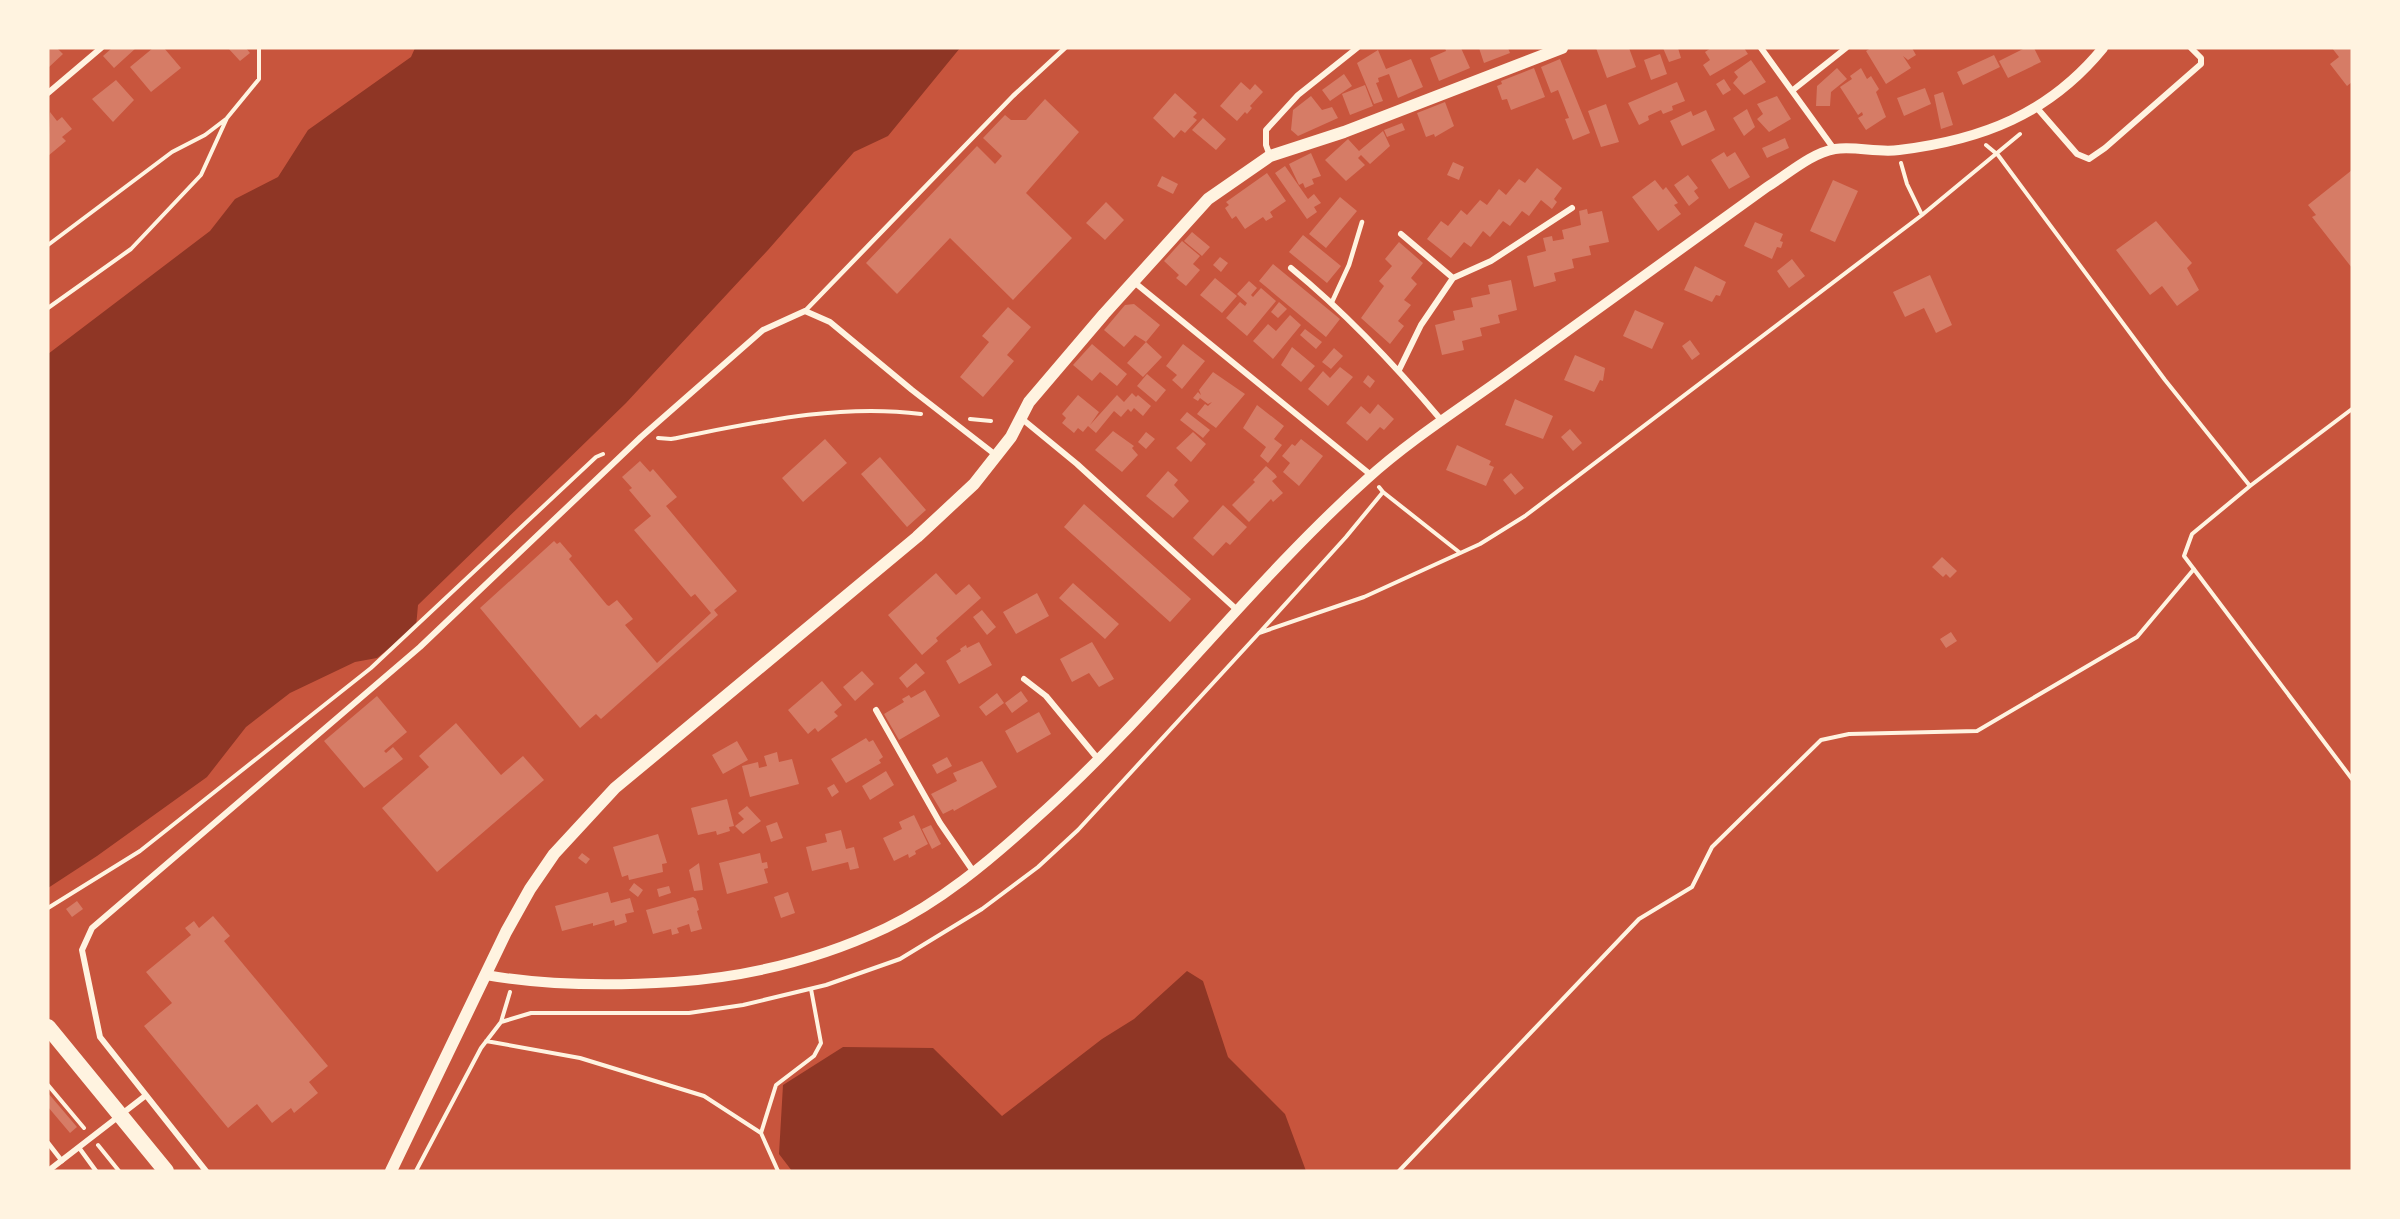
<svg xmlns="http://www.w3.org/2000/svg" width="2400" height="1219" viewBox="0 0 2400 1219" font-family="'Titillium Web',sans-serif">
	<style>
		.water { fill: #8f3625 }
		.building { fill: #d67c66 }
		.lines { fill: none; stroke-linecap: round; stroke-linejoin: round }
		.path { stroke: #fff3e0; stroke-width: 4 }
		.service { stroke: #fff3e0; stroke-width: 4.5 }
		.minor { stroke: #fff3e0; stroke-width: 6 }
		.tertiary { stroke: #fff3e0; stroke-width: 10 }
		.secondary { stroke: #fff3e0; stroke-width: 12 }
		.trunk { stroke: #fff3e0; stroke-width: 16 }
	</style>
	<rect width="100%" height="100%" fill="#c8553d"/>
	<path class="water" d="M415 48H960L888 136 854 152 768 250 626 403 418 605 416 627 377 658 355 662 290 693 246 727 207 777 97 856 48 888V354L210 231 235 199 278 177 308 130 411 57Z
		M1187 971 1203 981 1228 1057 1285 1114 1306 1171H792L779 1154 783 1085 843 1047 933 1048 1002 1116 1102 1039 1134 1019Z"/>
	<path class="building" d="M48 48H57L63 54 48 68Z
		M112 48H136L114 68 103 56Z
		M153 48H164L181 68 151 92 130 67Z
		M228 48H246L250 53 240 61Z
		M1445 48H1461L1470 68 1439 81 1430 58 1446 51Z
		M1479 48H1508L1510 53 1484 63Z
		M1596 48H1629L1636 67 1607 78Z
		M1663 48H1678L1681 58 1669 62Z
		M1711 48H1744L1748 54 1710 76 1703 65 1710 60 1705 52Z
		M1871 48H1912L1916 55 1908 60 1903 56 1911 68 1886 84 1866 51Z
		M2025 48H2034L2041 62 2008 78 1999 61Z
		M2332 48H2352V82L2347 86 2330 64 2339 57Z
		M1378 50 1386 69 1411 59 1423 87 1398 98 1389 74 1378 78 1379 82 1376 83 1383 101 1374 104 1357 63Z
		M1660 54 1667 74 1651 80 1644 60Z
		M1994 55 2000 67 1963 85 1957 72Z
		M1560 59 1590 133 1573 140 1565 119 1569 118 1558 90 1551 93 1541 67Z
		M1751 60 1766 82 1744 95 1733 83 1738 77 1734 72Z
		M1534 68 1545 97 1511 110 1507 99 1502 100 1497 86 1502 84 1501 81Z
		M1837 68 1847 79 1831 92 1830 106H1816L1817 86Z
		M1861 68 1867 79 1871 76 1879 89 1876 92 1886 117 1866 130 1858 118 1863 115 1862 112 1858 115 1840 87 1852 79 1850 76Z
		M1344 74 1352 86 1330 101 1322 90Z
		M1724 79 1731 90 1723 95 1716 84Z
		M116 80 134 100 113 122 92 99Z
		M1241 82 1250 90 1255 84 1263 92 1250 106 1252 108 1247 114 1245 112 1237 121 1220 106Z
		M1677 82 1685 101 1672 106 1673 110 1663 114 1661 110 1648 116 1649 120 1639 125 1628 103Z
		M1365 85 1373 106 1350 115 1342 94Z
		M1925 88 1931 104 1904 116 1897 98Z
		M1943 92 1953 125 1941 129 1934 95Z
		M1175 93 1197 113 1193 117 1197 120 1185 133 1181 130 1174 138 1153 118Z
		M1311 96 1322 110 1332 107 1338 118 1298 136 1291 130 1293 110Z
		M1777 96 1791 119 1769 132 1757 119 1763 114 1757 104Z
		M1045 99 1079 132 1026 193 1072 238 1013 300 950 238 897 294 866 263 977 146 995 164 1002 156 983 138 1005 115 1011 120H1026Z
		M1445 102 1454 126 1435 137 1434 134 1426 137 1417 113Z
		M1606 104 1619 142 1601 147 1588 111Z
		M1747 109 1755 127 1744 136 1733 118Z
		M1706 110 1715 130 1682 146 1670 121 1691 111 1693 116Z
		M50 112 57 121 62 117 72 129 62 137 66 141 48 156Z
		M1203 118 1226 139 1216 150 1192 130Z
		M1402 123 1405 130 1387 137 1384 130Z
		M1383 131 1390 146 1370 164 1361 155 1358 158 1365 165 1346 181 1325 160 1348 139 1359 151Z
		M1785 138 1789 148 1767 158 1762 148Z
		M1724 152 1727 157 1735 152 1750 177 1729 189 1711 160Z
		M1311 153 1321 176 1312 179 1314 184 1305 188 1303 183 1299 185 1289 164Z
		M1453 162 1464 167 1459 180 1447 175Z
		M1285 166 1308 199 1314 194 1321 203 1314 207 1317 212 1307 219 1275 173Z
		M1537 168 1562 188 1554 199 1557 202 1552 209 1541 200 1529 216 1522 211 1510 226 1503 221 1490 237 1483 231 1471 247 1464 242 1451 258 1427 239 1441 221 1448 226 1461 210 1467 215 1480 200 1487 205 1499 189 1506 195 1519 179 1525 183Z
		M2352 170V268L2312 217 2316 215 2308 205Z
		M1267 173 1286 201 1270 212 1273 217 1266 221 1263 217 1245 229 1236 216 1232 219 1225 208 1229 205 1226 202Z
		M1688 175 1698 188 1694 191 1699 198 1689 206 1674 185Z
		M1162 176 1178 184 1173 194 1157 186Z
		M1655 180 1663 190 1666 187 1678 203 1674 205 1681 214 1658 231 1632 197Z
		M1833 180 1858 191 1835 242 1810 231Z
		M1340 197 1357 211 1326 248 1309 234Z
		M1106 202 1124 220 1105 240 1086 223Z
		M1587 209 1588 214 1602 211 1609 242 1589 246 1591 255 1572 259 1574 268 1554 273 1556 281 1534 287 1527 256 1546 251 1543 238 1552 236 1553 241 1564 239 1562 230 1581 225 1579 211Z
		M2156 221 2192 263 2187 268 2199 290 2177 306 2162 286 2150 295 2116 250Z
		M1755 222 1783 234 1780 241 1783 242 1781 248 1777 247 1772 259 1744 246Z
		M1192 232 1210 247 1202 256 1184 241Z
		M1303 235 1341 266 1327 283 1289 252Z
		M1182 241 1200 256 1193 264 1200 270 1186 286 1176 278 1179 275 1164 261Z
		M1399 242 1423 263 1411 278 1417 284 1404 300 1411 305 1398 321 1404 326 1390 344 1361 318 1384 286 1379 281 1392 266 1385 259Z
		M1220 257 1228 263 1221 272 1213 265Z
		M1792 259 1805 276 1789 288 1777 271Z
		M1273 264 1340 319 1326 337 1259 281Z
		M1695 266 1726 282 1720 296 1716 295 1712 302 1684 290Z
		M1930 275 1952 325 1936 333 1924 308 1905 317 1893 292Z
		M1215 278 1237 296 1222 313 1200 295Z
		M1511 280 1517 310 1498 315 1500 323 1480 328 1482 336 1462 341 1464 350 1442 355 1435 325 1455 320 1453 311 1473 307 1471 298 1490 294 1488 285Z
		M1249 281 1257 288 1251 295 1253 297 1261 288 1276 301 1247 336 1226 318 1240 302 1245 306 1247 303 1237 294Z
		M1279 302 1287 309 1278 318 1271 312Z
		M1134 304 1160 325 1146 342 1135 335 1124 347 1104 330 1125 305Z
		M1008 307 1031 327 1007 355 1014 361 983 397 960 377 989 342 982 336Z
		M1635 310 1664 323 1652 349 1623 336Z
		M1290 315 1301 325 1273 359 1253 341 1268 324 1276 331Z
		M1305 329 1322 342 1316 349 1300 335Z
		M1690 340 1700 354 1692 360 1682 346Z
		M1146 342 1162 357 1143 377 1127 363Z
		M1092 344 1127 374 1117 386 1100 372 1092 381 1073 365Z
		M1183 344 1205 361 1182 389 1172 380 1177 375 1166 366Z
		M1292 347 1315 366 1301 382 1281 365Z
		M1334 348 1343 356 1331 369 1322 362Z
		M1575 355 1605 368 1603 381 1600 380 1594 392 1564 380Z
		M1340 367 1353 377 1328 406 1308 389 1323 371 1330 378Z
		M1213 372 1245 394 1216 428 1197 414 1205 404 1208 406 1212 402 1208 404 1200 398 1198 401 1193 398 1198 392 1201 395 1199 390Z
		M1147 374 1166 390 1156 402 1137 386Z
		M1368 375 1375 381 1370 388 1363 382Z
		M1132 393 1136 397 1138 395 1151 406 1143 416 1134 408 1131 412 1128 409 1121 417 1114 411 1096 433 1088 426 1083 432 1078 428 1074 433 1062 423 1066 418 1062 414 1078 395 1099 412 1090 425 1117 395 1124 402Z
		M1515 399 1553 416 1543 439 1505 425Z
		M1378 404 1394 419 1384 430 1380 427 1367 441 1346 423 1361 406 1370 414Z
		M1257 405 1284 426 1274 439 1282 445 1268 463 1260 456 1266 447 1243 428Z
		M1187 412 1210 430 1203 438 1180 420Z
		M1570 429 1582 443 1573 451 1561 437Z
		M1113 431 1134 446 1132 448 1138 455 1122 472 1095 450Z
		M1146 432 1155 439 1146 449 1138 442Z
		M1193 432 1206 444 1191 462 1176 448Z
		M825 439 847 463 803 502 782 478Z
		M1301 439 1323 456 1299 486 1283 472 1290 463 1282 456 1292 444 1295 446Z
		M1457 445 1491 461 1489 465 1494 467 1486 486 1446 470Z
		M880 457 926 510 907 527 861 474Z
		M640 461 650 472 653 469 677 497 666 506 737 591 714 610 718 615 601 719 596 714 580 728 480 608 554 541 557 544 560 542 572 556 569 559 607 605 609 606 617 600 633 619 625 625 657 663 711 613 695 594 691 597 634 530 651 516 629 490 632 488 622 477Z
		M1266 466 1275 474 1277 477 1272 481 1283 493 1273 502 1271 499 1249 522 1232 505 1255 482 1253 480Z
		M1168 471 1178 480 1174 485 1189 501 1173 518 1146 496Z
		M1511 473 1524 488 1515 495 1503 480Z
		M1084 504 1191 599 1170 622 1064 527Z
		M1223 505 1247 527 1230 545 1226 542 1213 556 1193 538Z
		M1942 557 1957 571 1950 578 1946 574 1943 577 1932 567Z
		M936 573 956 595 969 584 981 598 936 638 938 641 922 655 888 615Z
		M1073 583 1119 624 1105 639 1059 598Z
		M1037 593 1049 616 1016 634 1003 612Z
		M982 610 996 627 987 635 973 617Z
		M1951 632 1957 641 1946 648 1940 639Z
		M979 642 992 665 959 684 946 661 961 651 960 649 966 645 967 648Z
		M1092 642 1114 679 1099 687 1089 673 1072 682 1060 659Z
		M916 663 925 673 907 688 899 678Z
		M862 671 874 684 855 701 843 687Z
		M822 681 842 705 834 712 838 716 818 732 815 728 808 734 788 710Z
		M925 690 940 716 899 740 884 714 904 702 902 699 909 695 911 698Z
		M1021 691 1028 701 1012 713 1005 703Z
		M997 693 1004 703 986 716 979 707Z
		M377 696 407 732 384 751 386 753 393 747 403 759 364 788 324 741Z
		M1039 712 1051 734 1017 753 1005 731Z
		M456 723 501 775 523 756 544 780 437 872 382 808 429 767 419 756Z
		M866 738 869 742 873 740 883 757 879 760 881 763 846 783 831 759Z
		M737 741 748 760 723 774 712 755Z
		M777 752 779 762 792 759 799 784 750 797 742 766 758 762 759 768 767 766 764 756Z
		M947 757 952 766 937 774 932 765Z
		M982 761 997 787 954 811 953 809 943 814 931 794 957 781 953 773Z
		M886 771 894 785 870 800 862 786Z
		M834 784 839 792 832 797 827 788Z
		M727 799 734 826 729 827 730 831 717 835 716 831 698 835 691 808Z
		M747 806 761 821 743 834 735 826 744 819 738 813Z
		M914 815 928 844 915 851 916 854 909 858 908 854 894 861 883 838 902 829 899 822Z
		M777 822 783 838 771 842 766 826Z
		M931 825 941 844 932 849 922 829Z
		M841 830 846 849 854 847 859 868 850 870 848 862 812 871 806 847 827 842 825 834Z
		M658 834 667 863 662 864 663 872 629 880 628 875 622 877 613 847Z
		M582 853 590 859 586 864 578 858Z
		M760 853 762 863 767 862 768 868 764 869 768 883 727 894 719 863Z
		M699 863 703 890 694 891 689 870Z
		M634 883 643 890 638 897 629 890Z
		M669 886 671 893 659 897 657 889Z
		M608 892 611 903 630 898 634 912 625 914 627 922 615 926 614 920 593 926V923L562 931 555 906Z
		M788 892 795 913 781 918 774 897Z
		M693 897 696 899 699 910 697 911 702 929 691 932 689 924 677 928 679 933 672 935 671 929 653 934 646 910Z
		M77 901 83 909 72 917 66 909Z
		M213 916 230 936 224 941 328 1066 309 1082 318 1093 294 1113 291 1108 272 1123 257 1104 228 1128 144 1026 172 1003 146 972 191 935 185 928 194 921 199 928Z
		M48 1093 77 1127 70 1133 48 1107Z"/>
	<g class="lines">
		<path class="path" d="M1986 145 1998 155 2165 380 2250 486
			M1901 163 1907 184 1922 215
			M48 245 172 152 205 135 226 119
			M48 308 131 249 201 175 227 118 259 79V48
			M2352 409 2250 486 2192 534 2184 556 2352 779
			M970 419 991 421
			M658 438 671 439C753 423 837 403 921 414
			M1383 492 1459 552
			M1260 632 1346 537 1383 492 1379 487
			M48 908 140 851 371 668 596 457 603 454
			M501 1022 531 1013H689L743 1005 826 985 900 959 982 909 1038 867 1078 830 1259 633 1364 597 1480 544 1525 516 1922 215 2020 134
			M486 1041 580 1058 704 1096 761 1133
			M48 1085 84 1128
			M98 1145 119 1171
			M416 1171 481 1048 501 1022 510 992
			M778 1171 761 1133 776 1085 814 1056 821 1043 811 989
			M1399 1171 1639 919 1692 887 1712 847 1821 740 1849 734 1977 731 2137 637 2194 569"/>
		<path class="service" d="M1332 302 1349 265 1362 222
			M805 311 1013 96 1065 48
			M48 1143 62 1161
			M80 1149 96 1171"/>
		<path class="minor" d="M1761 48 1834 149
			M1793 90 1846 48
			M48 93 101 48
			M2037 108 2077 154 2089 159 2105 148 2201 64V58L2191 48
			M1270 156 1266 145V130L1298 95 1357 48
			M1401 234 1453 278
			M1291 268C1347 314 1395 365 1442 421
			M1134 282 1371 475
			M1399 370 1421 325 1453 278 1491 261 1572 208
			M1021 418 1077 464 1236 609
			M1024 679 1046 696 1098 759
			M876 710 940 823 973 871
			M48 1171 145 1096
			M206 1171 100 1037 82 950 92 928 420 647 641 437 763 330 805 311 830 322 912 390 997 456"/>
		<path class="tertiary" d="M486 975C548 986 612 986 674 982 747 977 820 959 886 928 940 902 988 862 1032 822 1152 716 1248 586 1367 479 1411 439 1464 406 1512 371 1597 310 1682 249 1767 187 1787 175 1811 153 1835 149 1856 146 1878 153 1899 150 1982 140 2049 114 2103 48"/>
		<path class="secondary" d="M391 1171 506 932 530 889 554 854 615 788 917 537 974 484 1011 437 1029 402 1104 314 1208 199 1270 156 1344 132 1562 48"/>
		<path class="trunk" d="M48 1027 166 1171"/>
	</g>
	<rect width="2400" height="1219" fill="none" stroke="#fff3e0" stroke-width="99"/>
</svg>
